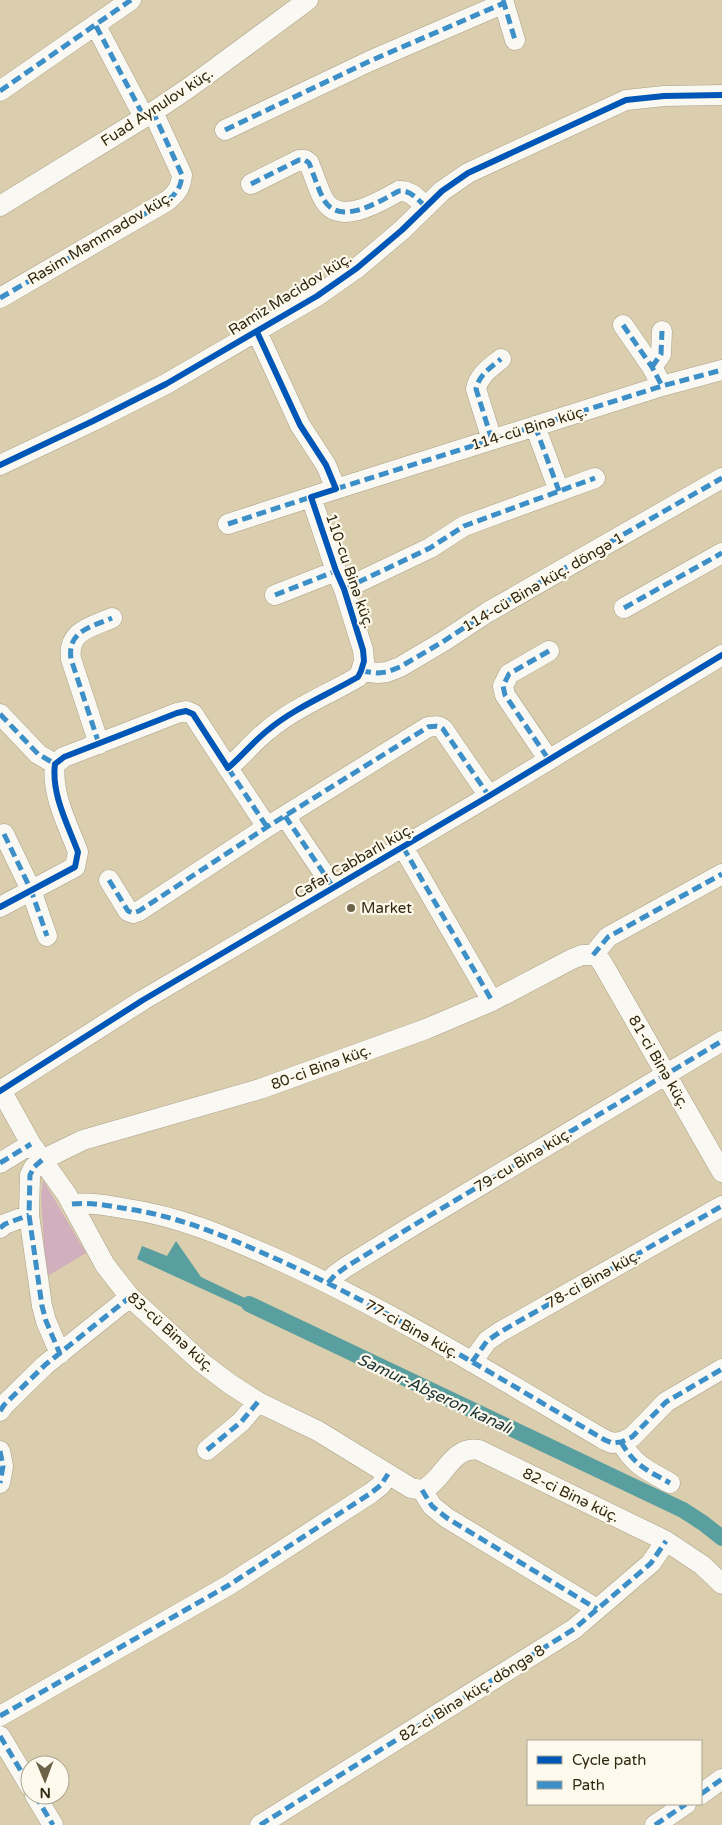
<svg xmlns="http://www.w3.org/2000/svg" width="722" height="1825" viewBox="0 0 722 1825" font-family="'Varela Round',sans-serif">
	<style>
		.green { fill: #d2afbc }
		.water { fill: #599f9f }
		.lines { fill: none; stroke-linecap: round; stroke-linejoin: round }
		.canal { stroke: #599f9f; stroke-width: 16 }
		.minor-casing { stroke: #aaa087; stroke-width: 21 }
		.minor { stroke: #faf8f3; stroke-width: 20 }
		.quiet { stroke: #3c8fc7; stroke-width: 5; stroke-dasharray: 10 5; stroke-linecap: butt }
		.cycleway-casing { stroke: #fdf9ed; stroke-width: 9 }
		.cycleway { stroke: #0057b8; stroke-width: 6 }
		.poi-dot { fill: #6c6247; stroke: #fdf9ed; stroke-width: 2 }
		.labels { text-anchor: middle; stroke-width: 4.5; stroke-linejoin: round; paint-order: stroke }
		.street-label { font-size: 15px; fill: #312810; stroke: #fdf9ed }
		.poi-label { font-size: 15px; fill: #312810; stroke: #fdf9ed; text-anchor: start }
		.water-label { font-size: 16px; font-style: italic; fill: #1b3235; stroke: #fdf9ed }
	</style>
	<rect width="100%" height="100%" fill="#dbceae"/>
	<path class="green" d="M43 1180 86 1253 46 1277 41 1197Z"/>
	<path class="water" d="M176 1241 201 1277 270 1310 266 1318 137 1259 142 1246 167 1256Z"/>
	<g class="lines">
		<path class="canal" d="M249 1304 683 1510 703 1523 722 1538"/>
		<defs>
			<path id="minor" d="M503 0 515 40
				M96 26 144 117
				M0 91 131 0
				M225 130 370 61 504 3
				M251 184 299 160H305L309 163C314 175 318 189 324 200 340 227 380 201 399 191 411 190 417 199 426 207
				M0 206 153 112 190 87 308 0
				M0 298 167 201C177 193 181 187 182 175L153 112
				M623 325 652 367 662 386
				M652 367 661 354 662 331
				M535 426 559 491
				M492 440 476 389C479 375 490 368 501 359
				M0 465 93 421 166 384 317 296 357 268 402 230 442 191 468 173 626 100 664 96 722 95
				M336 489 662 386 722 370
				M228 524 311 497
				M344 589 430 548 464 526 595 478
				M275 595 336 571
				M624 608 722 553
				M549 651 509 674 503 686 505 695 549 760
				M361 671 378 673 387 672 400 667 444 641 488 612 722 478
				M0 714 38 754 55 764
				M99 744 71 659C67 631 91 627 112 618
				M228 768 267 827
				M285 816 333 887
				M4 834 31 890 47 936
				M403 847 492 1001
				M109 880 128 911 133 913 139 911 267 827 428 727C434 726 438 725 443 729L489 796
				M0 907 75 867 78 852C68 825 51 794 55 764L64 757 177 713 186 711 193 714 228 768C242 756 254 741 268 730 292 710 322 697 349 682L358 677 361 671 364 661 363 650 344 589 336 571 311 497 336 489 326 465 300 425 257 332
				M593 955 599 958 604 966 722 1172
				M593 955 608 937 722 874
				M1 1090 31 1144 67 1195 105 1265 130 1297 201 1362 230 1384 258 1402 318 1431 411 1488 422 1490
				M0 1091 143 1000 489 796 722 655
				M0 1163 31 1144
				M72 1204C91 1202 110 1206 128 1209 183 1217 231 1239 281 1261 393 1312 499 1378 605 1440L612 1443 621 1442 632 1437 666 1402 722 1369
				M0 1228 5 1224 29 1215
				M328 1283 335 1275 346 1267 414 1225 722 1041
				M60 1354 46 1321 42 1306 29 1215 30 1175 34 1167 42 1160 83 1140 260 1089 426 1029 492 1001 572 959 582 955H593
				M472 1362 487 1341 500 1332 722 1206
				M0 1411 4 1405 45 1365 130 1297
				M621 1442C635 1466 647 1470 670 1483
				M207 1450 241 1422 258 1402
				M0 1451 3 1466 0 1483
				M422 1490C444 1481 451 1445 479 1450L666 1541 702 1565 722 1584
				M422 1490 432 1506 447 1518 597 1609
				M0 1716 229 1585 371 1493 381 1485 388 1474
				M0 1736 30 1786
				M701 1794 722 1779
				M35 1795 53 1825
				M260 1825 574 1629 651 1563 666 1541
				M655 1825 686 1804"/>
		</defs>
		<use href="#minor" class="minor-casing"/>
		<use href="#minor" class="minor"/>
		<path class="quiet" d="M503 0 515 40
			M96 26 144 117
			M0 91 131 0
			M225 130 370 61 504 3
			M251 184 299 160H305L309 163C314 175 318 189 324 200 340 227 380 201 399 191 411 190 417 199 426 207
			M0 298 167 201C177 193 181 187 182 175L153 112
			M623 325 652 367 662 386
			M652 367 661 354 662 331
			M535 426 559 491
			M492 440 476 389C479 375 490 368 501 359
			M336 489 662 386 722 370
			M228 524 311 497
			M344 589 430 548 464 526 595 478
			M275 595 336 571
			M624 608 722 553
			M549 651 509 674 503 686 505 695 549 760
			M361 671 378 673 387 672 400 667 444 641 488 612 722 478
			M0 714 38 754 55 764
			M99 744 71 659C67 631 91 627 112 618
			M228 768 267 827
			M285 816 333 887
			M4 834 31 890 47 936
			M403 847 492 1001
			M109 880 128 911 133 913 139 911 267 827 428 727C434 726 438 725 443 729L489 796
			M593 955 608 937 722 874
			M42 1160 34 1167 30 1175 29 1215 42 1306 46 1321 60 1354
			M0 1163 31 1144
			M72 1204C91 1202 110 1206 128 1209 183 1217 231 1239 281 1261 393 1312 499 1378 605 1440L612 1443 621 1442 632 1437 666 1402 722 1369
			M0 1228 5 1224 29 1215
			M328 1283 335 1275 346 1267 414 1225 722 1041
			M472 1362 487 1341 500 1332 722 1206
			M0 1411 4 1405 45 1365 130 1297
			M621 1442C635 1466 647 1470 670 1483
			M207 1450 241 1422 258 1402
			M0 1451 3 1466 0 1483
			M422 1490 432 1506 447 1518 597 1609
			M0 1716 229 1585 371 1493 381 1485 388 1474
			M0 1736 30 1786
			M701 1794 722 1779
			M35 1795 53 1825
			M260 1825 574 1629 651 1563 666 1541
			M655 1825 686 1804"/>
		<defs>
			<path id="cycleway" d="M0 465 93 421 166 384 317 296 357 268 402 230 442 191 468 173 626 100 664 96 722 95
				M0 907 75 867 78 852C68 825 51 794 55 764L64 757 177 713 186 711 193 714 228 768C242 756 254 741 268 730 292 710 322 697 349 682L358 677 361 671 364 661 363 650 344 589 336 571 311 497 336 489 326 465 300 425 257 332
				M0 1091 143 1000 489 796 722 655"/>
		</defs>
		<use href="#cycleway" class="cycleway-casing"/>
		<use href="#cycleway" class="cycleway"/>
	</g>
	<circle class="poi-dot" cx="351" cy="908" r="5"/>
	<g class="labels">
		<g class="street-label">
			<text transform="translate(157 107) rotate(-33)" y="5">Fuad Aynulov küç.</text>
			<text transform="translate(100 238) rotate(-31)" y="5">Rasim Məmmədov küç.</text>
			<text transform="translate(290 294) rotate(-32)" y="5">Ramiz Məcidov küç.</text>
			<text transform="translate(529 428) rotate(-17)" y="5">114-cü Binə küç.</text>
			<text transform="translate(350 571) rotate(71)" y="5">110-cu Binə küç.</text>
			<text transform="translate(543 582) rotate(-30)" y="5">114-cü Binə küç. döngə 1</text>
			<text transform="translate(354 861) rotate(-30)" y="5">Cəfər Cabbarlı küç.</text>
			<text transform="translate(659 1062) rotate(60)" y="5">81-ci Binə küç.</text>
			<text transform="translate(321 1067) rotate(-20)" y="5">80-ci Binə küç.</text>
			<text transform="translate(523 1160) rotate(-31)" y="5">79-cu Binə küç.</text>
			<text transform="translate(593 1279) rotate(-29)" y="5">78-ci Binə küç.</text>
			<text transform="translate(412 1329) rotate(29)" y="5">77-ci Binə küç.</text>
			<text transform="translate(171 1332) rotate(42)" y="5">83-cü Binə küç.</text>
			<text transform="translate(571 1495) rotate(26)" y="5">82-ci Binə küç.</text>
			<text transform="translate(472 1693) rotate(-32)" y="5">82-ci Binə küç. döngə 8</text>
		</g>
		<g class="poi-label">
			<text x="361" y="913">Market</text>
		</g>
		<g class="water-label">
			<text transform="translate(435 1393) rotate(25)" y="6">Samur-Abşeron kanalı</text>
		</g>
	</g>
	<rect x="527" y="1740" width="175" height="65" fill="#fdf9ed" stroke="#aba595"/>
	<rect x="537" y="1756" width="25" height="8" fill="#0057b8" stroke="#aba595"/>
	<text x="572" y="1765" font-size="15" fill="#312810">Cycle path</text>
	<rect x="537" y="1781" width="25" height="8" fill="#3c8fc7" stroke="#aba595"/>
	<text x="572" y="1790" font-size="15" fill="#312810">Path</text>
	<g transform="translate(45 1780) rotate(179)"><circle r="24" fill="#fdf9ed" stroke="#aba595"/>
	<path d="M0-4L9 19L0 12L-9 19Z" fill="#6c6247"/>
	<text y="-8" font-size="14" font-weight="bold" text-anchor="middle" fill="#312810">N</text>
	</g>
</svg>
